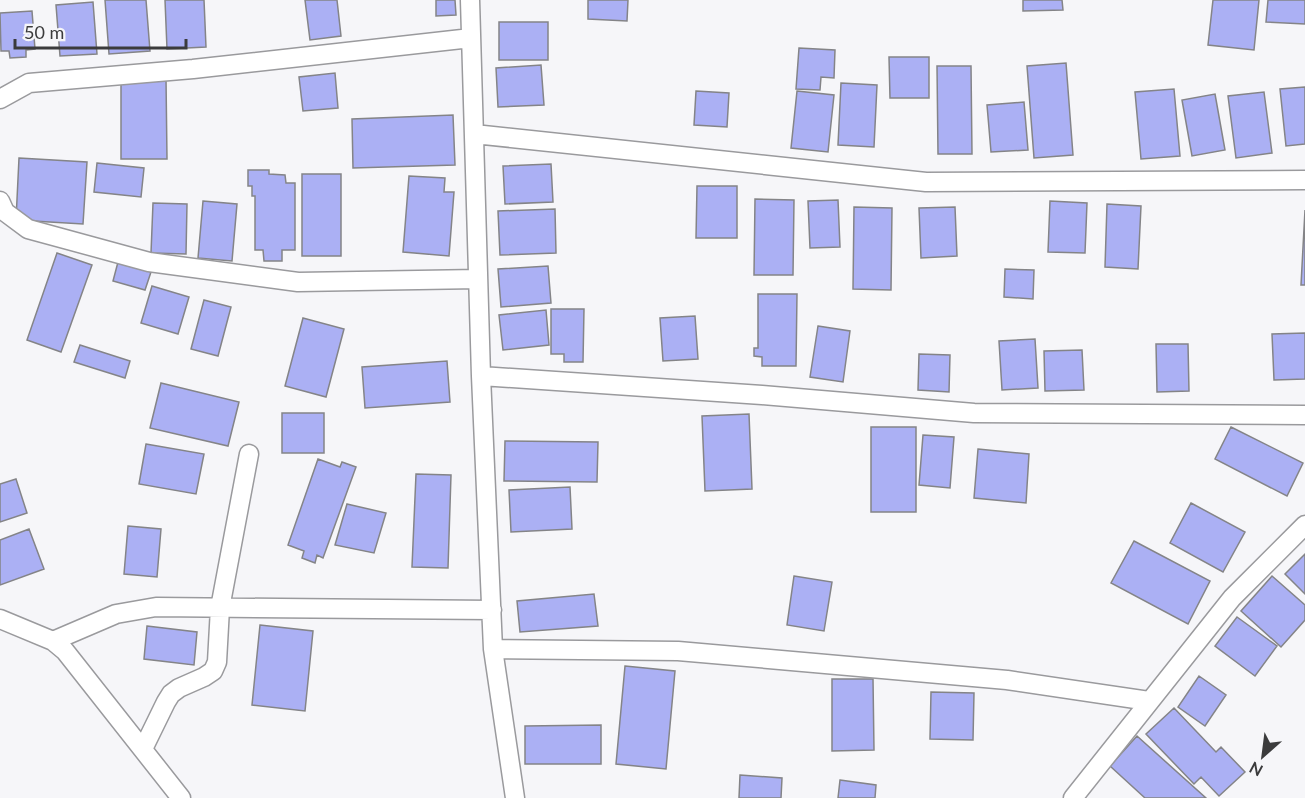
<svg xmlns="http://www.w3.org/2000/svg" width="1305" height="798" viewBox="0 0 1305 798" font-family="Lato,sans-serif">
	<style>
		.building { fill: #abb0f4; stroke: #848487; stroke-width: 1.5 }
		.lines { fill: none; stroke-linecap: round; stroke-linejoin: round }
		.minor-casing { stroke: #9a9a9d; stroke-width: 21 }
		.minor { stroke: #fff; stroke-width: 18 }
	</style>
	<rect width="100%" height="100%" fill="#f6f6f9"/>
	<path class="building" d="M105 0H146L150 51 109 54Z
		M165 0H204L206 47 167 49Z
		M305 0H337L341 36 310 40Z
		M436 0H455L456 15 436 16Z
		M588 0H628L627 21 588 19Z
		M1023 0H1062L1063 10 1023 11Z
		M1213 0H1259L1254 50 1208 45Z
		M1268 0H1305V24L1266 22Z
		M93 2 97 54 60 56 56 5Z
		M32 11 35 49 26 50V57L10 58 9 51H1L0 13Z
		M499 22H548V60H499Z
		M799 48 835 50 834 78 821 77 820 90 796 89Z
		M889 57H929V98H890Z
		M1066 63 1073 155 1034 158 1027 66Z
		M541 65 544 105 498 107 496 68Z
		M937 66H971L972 154H938Z
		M335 73 338 108 303 111 299 77Z
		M121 78H166L167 159H121Z
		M841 83 877 85 874 147 838 145Z
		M1305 87V144L1286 146 1280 89Z
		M1174 89 1180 156 1141 159 1135 92Z
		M696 91 729 93 727 127 694 125Z
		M797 91 834 95 828 152 791 148Z
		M1264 92 1272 153 1236 158 1228 96Z
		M1215 94 1225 150 1192 156 1182 100Z
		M1024 102 1028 150 991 152 987 105Z
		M453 115 455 165 353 168 352 119Z
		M19 158 87 162 83 224 16 220Z
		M97 163 144 168 141 197 94 192Z
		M551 164 553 202 505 204 503 166Z
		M248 170H269V174L285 175 286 183H295V250H282V261H264L263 250H255V196H252V186H248Z
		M302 174H341V256H302Z
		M409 176 445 178 444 192H454L449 256 403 252Z
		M697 186H737V238H696Z
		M755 199 794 200 793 275H754Z
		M838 200 840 247 810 248 808 201Z
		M203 201 237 204 232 261 198 258Z
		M1050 201 1087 203 1085 253 1048 252Z
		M153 203 187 204 186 254 151 253Z
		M1107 204 1141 206 1138 269 1105 267Z
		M854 207 892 208 891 290 853 289Z
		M955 207 957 256 921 258 919 208Z
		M555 209 556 253 500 255 498 211Z
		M1305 210V285H1301Z
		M57 253 92 265 61 352 27 340Z
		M118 262 151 272 145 290 113 281Z
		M548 266 551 303 501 307 498 269Z
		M1005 269 1034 270 1033 299 1004 297Z
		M152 286 189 297 178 334 141 323Z
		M758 294H797L796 366H762V357L754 356V348H758Z
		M204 300 231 307 218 356 191 349Z
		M551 309H584L583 362H564V354H551Z
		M546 310 549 345 503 350 499 315Z
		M695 316 698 359 663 361 660 318Z
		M303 318 344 329 326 397 285 386Z
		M818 326 850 331 843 382 810 377Z
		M1305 333V379L1274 380 1272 334Z
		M1035 339 1038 388 1002 390 999 341Z
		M1156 344H1188L1189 391 1157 392Z
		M80 345 130 361 125 378 74 362Z
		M1082 350 1084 390 1045 391 1044 351Z
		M919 354 950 355 949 392 918 390Z
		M447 361 450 402 365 408 362 367Z
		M161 383 239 402 228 446 150 428Z
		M282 413H324V453H282Z
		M749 414 752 489 705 491 702 416Z
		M871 427H916V512H871Z
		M1231 427 1303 463 1287 496 1215 459Z
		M923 435 954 437 950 488 919 485Z
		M505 441 598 442 597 482 504 481Z
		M146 444 204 454 196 494 139 484Z
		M978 449 1029 454 1026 503 974 498Z
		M318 459 340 467 342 462 356 467 323 558 317 555 315 563 302 558 304 551 288 545Z
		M416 474 451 475 448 568 412 567Z
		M16 479 27 513 0 522V484Z
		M570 487 572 529 511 532 509 490Z
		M1191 503 1245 532 1223 572 1170 543Z
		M347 504 386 513 374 553 335 545Z
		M128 526 161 529 157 577 124 574Z
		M29 529 44 569 0 585V540Z
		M1134 541 1210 581 1188 624 1111 583Z
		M1305 554V594L1285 574Z
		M794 576 832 582 824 631 787 625Z
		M1272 576 1305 605V620L1281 647 1241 611Z
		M594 594 598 626 520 632 517 601Z
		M1237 617 1277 646 1255 676 1215 646Z
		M260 625 313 631 305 711 252 705Z
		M147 626 197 632 194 665 144 659Z
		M625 666 675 671 666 769 616 764Z
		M1199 676 1226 695 1205 726 1178 707Z
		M832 679H873L874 750 832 751Z
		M931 692 974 693 973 740 930 739Z
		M1174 708 1216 752 1221 747 1245 772 1219 796 1201 777 1194 784 1146 734Z
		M601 725V764H525V726Z
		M1137 736 1206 798H1145L1110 766Z
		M740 775 782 778 781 798H739Z
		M840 780 876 785 875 798H838Z"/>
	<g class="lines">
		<defs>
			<path id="minor" d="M470 0 481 376 493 649 515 798
				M0 99 29 83 193 69 471 38
				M474 134 926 182 1305 180
				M0 201 5 212 28 229 149 262 298 282 478 279
				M481 376 762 395 974 413 1305 415
				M0 619 53 641 65 651 181 798
				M53 641 116 614 156 607 492 610
				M493 649 678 651 1007 680 1149 701
				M143 749 166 702 171 694 179 688 204 677 213 671 217 662 220 608 249 454
				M1073 798 1232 598 1305 525"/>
		</defs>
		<use href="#minor" class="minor-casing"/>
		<use href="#minor" class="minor"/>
	</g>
	<g transform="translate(1263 756) rotate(208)" stroke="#f6f6f9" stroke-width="4.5" paint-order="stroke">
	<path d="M0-4.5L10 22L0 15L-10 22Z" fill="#3b3b3c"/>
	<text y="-9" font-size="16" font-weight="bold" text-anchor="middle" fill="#3b3b3c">N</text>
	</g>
	<path d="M15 39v9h171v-9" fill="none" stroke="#3b3b3c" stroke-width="3"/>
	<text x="24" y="39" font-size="18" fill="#3b3b3c" stroke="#f6f6f9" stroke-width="4.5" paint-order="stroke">50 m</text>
</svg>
